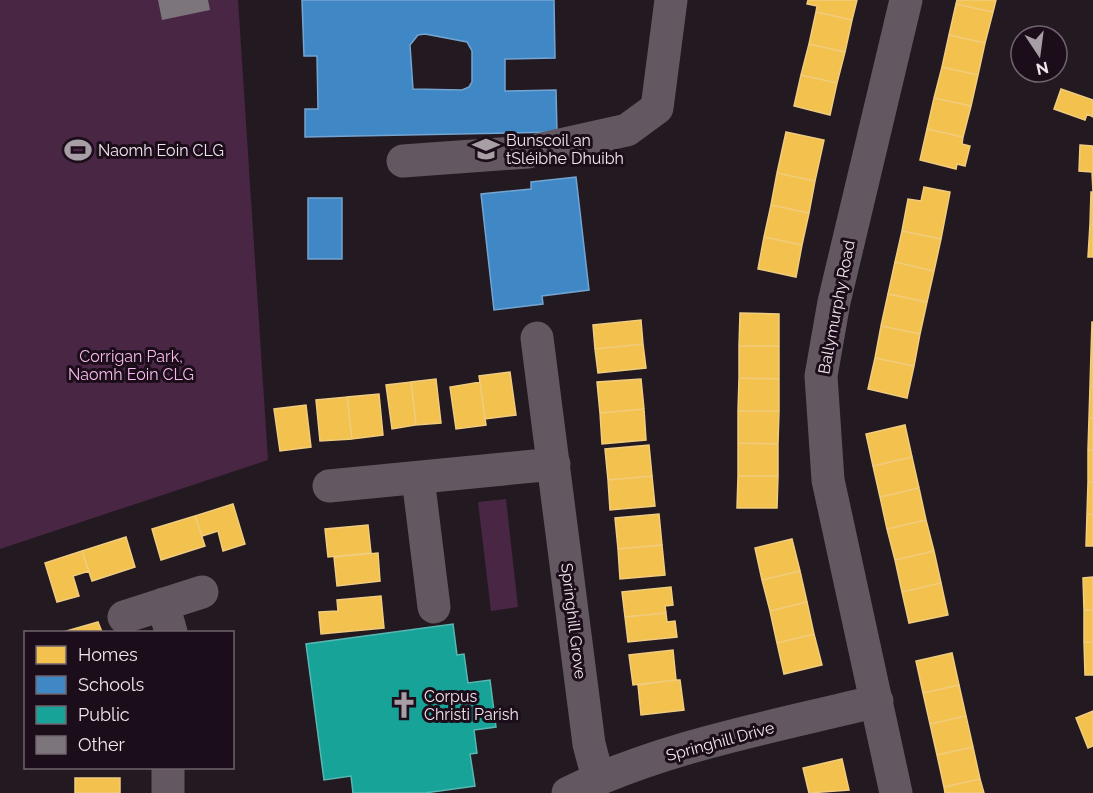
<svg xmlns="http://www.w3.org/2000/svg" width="1093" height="793" viewBox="0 0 1093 793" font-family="Raleway,sans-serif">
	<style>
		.green { fill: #492644 }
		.homes { fill: #f2c14e; stroke: #f1cc7e; stroke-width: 1.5 }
		.schools { fill: #3f88c5; stroke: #74a4d1; stroke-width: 1.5; fill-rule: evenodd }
		.public { fill: #17a398; stroke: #58b7b2; stroke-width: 1.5 }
		.building { fill: #7c757b }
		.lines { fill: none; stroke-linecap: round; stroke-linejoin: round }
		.minor { stroke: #635861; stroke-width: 33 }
		.labels { text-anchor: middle; stroke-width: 6; stroke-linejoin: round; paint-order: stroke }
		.poi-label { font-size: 16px; fill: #f0e5ee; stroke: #1b0d19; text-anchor: start }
		.street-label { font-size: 16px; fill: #f0e5ee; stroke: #1b0d19 }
		.park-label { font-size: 16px; fill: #f6bbec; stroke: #1b0d19 }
	</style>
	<rect width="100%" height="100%" fill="#221a20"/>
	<path class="green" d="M0 0H238L268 460 0 549Z
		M506 499 518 607 491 611 478 502Z"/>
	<path class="homes" d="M808 0H857L852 20 816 12 817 6 807 4Z
		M957 0H996L993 12 956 4Z
		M956 4 993 12 985 43 949 35Z
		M816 12 852 20 845 52 809 44Z
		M949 35 985 43 978 75 942 67Z
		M809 44 845 52 837 83 801 75Z
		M942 67 978 75 971 106 934 98Z
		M801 75 837 83 830 115 794 106Z
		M1061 89 1093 100V117L1087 114 1085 120 1054 109Z
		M934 98 971 106 963 137 927 129Z
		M927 129 963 137 962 144 970 146 965 166 957 164 956 169 920 160Z
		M786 132 824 140 815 181 777 173Z
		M1080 145 1093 146V192L1092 172 1079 171Z
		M777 173 815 181 809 213 771 205Z
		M924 187 950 192 941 239 902 231 908 199 921 201Z
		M1091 192H1093V224H1090Z
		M771 205 809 213 802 245 764 237Z
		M1090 224H1093V257H1088Z
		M902 231 941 239 934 271 895 262Z
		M764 237 802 245 796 277 758 269Z
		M895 262 934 271 927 302 888 294Z
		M888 294 927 302 920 334 881 326Z
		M740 313 779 314V346H739Z
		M641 320 643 344 595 349 593 325Z
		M1092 322H1093V353H1091Z
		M881 326 920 334 914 366 875 358Z
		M643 344 646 368 598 373 595 349Z
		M739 346H779V379L739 378Z
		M1091 353H1093V386H1090Z
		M875 358 914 366 907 398 868 389Z
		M510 372 516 415 485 419 479 376Z
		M739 378 779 379V411H738Z
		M436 379 441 423 416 425 411 382Z
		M641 379 644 409 600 413 597 382Z
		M411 382 416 425 392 429 386 385Z
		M480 382 486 425 456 429 450 387Z
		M1090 386H1093V418H1089Z
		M379 394 383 435 352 439 347 397Z
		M347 397 352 439 320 441 316 400Z
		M306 405 311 447 280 451 274 409Z
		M644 409 646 440 602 444 600 413Z
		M738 411H779L778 444 738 443Z
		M1089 418H1093V450H1088Z
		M905 425 912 457 873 466 866 434Z
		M738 443 778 444V476H738Z
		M649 445 652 476 608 480 605 449Z
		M1088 450H1093V482H1088Z
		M912 457 919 488 880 497 873 466Z
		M652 476 655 506 610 510 608 480Z
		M738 476H778L777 508H737Z
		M1088 482H1093V515L1087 514Z
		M919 488 926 520 887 529 880 497Z
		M233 504 245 544 223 551 218 531 202 536 195 516Z
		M659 514 662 545 618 549 615 518Z
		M1087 514 1093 515V546H1086Z
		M195 516 205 546 161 560 152 529Z
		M926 520 934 551 895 560 887 529Z
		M368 525 371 553 328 557 325 529Z
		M126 537 135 567 92 581 82 551Z
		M792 539 800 571 762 580 755 548Z
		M662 545 665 575 620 579 618 549Z
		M82 551 89 571 73 576 79 596 57 602 45 563Z
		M934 551 941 583 902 592 895 560Z
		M378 553 380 581 337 586 334 557Z
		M800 571 807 602 770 611 762 580Z
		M1093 577V610H1084L1083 578Z
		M941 583 948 615 909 623 902 592Z
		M671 587 673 605 665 606 666 613 625 617 622 592Z
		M381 596 384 628 321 634 319 612 338 611 337 600Z
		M807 602 814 634 777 643 770 611Z
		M1084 610H1093V642H1084Z
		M666 613 667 622 675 621 677 637 628 642 625 617Z
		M98 622 102 632H63Z
		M814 634 822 665 784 674 777 643Z
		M1084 642H1093V675H1085Z
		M673 650 676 680 633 685 629 655Z
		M952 653 959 685 923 693 916 661Z
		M676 680H680L684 710 641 715 638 685Z
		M959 685 966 716 930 724 923 693Z
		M1093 711V746L1088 748 1076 718Z
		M966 716 973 747 937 755 930 724Z
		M973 747 980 779 944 787 937 755Z
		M842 759 849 790 809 793 803 768Z
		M75 778H120V793H75Z
		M980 779 984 793H945L944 787Z"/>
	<path class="schools" d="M302 0H554L555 58 505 59V91L556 90 557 132 305 137V109H318L317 56H304ZM425 34 467 42 472 51V82L469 87 462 90 413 89 410 45 418 35Z
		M576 177 589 290 542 296 543 304 494 310 481 194 531 189V182Z
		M308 198H342V259H308Z"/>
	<path class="public" d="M453 624 457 655 464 654 468 683 490 680 496 727 474 730 477 753 470 754 475 786 425 793H353L351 776 324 780 306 644Z"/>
	<path class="building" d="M158 0H208L210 10 162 20Z"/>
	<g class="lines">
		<path class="minor" d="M403 161 528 152 627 130 657 108 671 0
			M537 338 589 744 598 778
			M418 478 434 607
			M329 486 554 464
			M163 604 171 632
			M124 617 202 592
			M168 768V793
			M568 793C664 746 773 727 877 701
			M896 793 828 480 821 376 834 302 906 0"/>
	</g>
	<defs>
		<symbol id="school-bare" viewBox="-9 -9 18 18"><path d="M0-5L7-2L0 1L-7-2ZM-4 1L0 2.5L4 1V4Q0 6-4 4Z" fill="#a89ea6" stroke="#1b0d19" stroke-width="2.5" paint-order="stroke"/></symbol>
		<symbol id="stadium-bare" viewBox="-9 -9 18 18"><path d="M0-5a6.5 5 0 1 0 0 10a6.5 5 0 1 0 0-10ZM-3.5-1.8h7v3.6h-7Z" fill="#a89ea6" stroke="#1b0d19" stroke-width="2.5" paint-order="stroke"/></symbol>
		<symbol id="church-bare" viewBox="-9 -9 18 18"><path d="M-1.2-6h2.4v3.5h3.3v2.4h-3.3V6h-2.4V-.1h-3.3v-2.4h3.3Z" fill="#a89ea6" stroke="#1b0d19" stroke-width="2.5" paint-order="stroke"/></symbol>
	</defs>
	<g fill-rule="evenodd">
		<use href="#school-bare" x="467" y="130" width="38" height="38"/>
		<use href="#stadium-bare" x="59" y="131" width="38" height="38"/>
		<use href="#church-bare" x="385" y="686" width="38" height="38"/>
	</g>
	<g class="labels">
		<g class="poi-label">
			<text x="506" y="146">Bunscoil an<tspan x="506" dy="18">tSléibhe Dhuibh</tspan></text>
			<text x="98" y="156">Naomh Eoin CLG</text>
			<text x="424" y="702">Corpus<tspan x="424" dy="18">Christi Parish</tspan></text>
		</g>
		<g class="street-label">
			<text transform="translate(836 307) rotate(-79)" y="6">Ballymurphy Road</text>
			<text transform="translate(574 621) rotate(83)" y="6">Springhill Grove</text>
			<text transform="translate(720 741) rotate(-15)" y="6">Springhill Drive</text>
		</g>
		<g class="park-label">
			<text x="131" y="362">Corrigan Park,<tspan x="131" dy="18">Naomh Eoin CLG</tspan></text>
		</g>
	</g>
	<rect x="24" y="631" width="210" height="138" fill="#1b0d19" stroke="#70636e" stroke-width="1.5"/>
	<rect x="36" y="646" width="30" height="18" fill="#f2c14e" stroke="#70636e" stroke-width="1.5"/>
	<text x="78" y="661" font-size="18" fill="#f0e5ee">Homes</text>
	<rect x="36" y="676" width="30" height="18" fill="#3f88c5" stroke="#70636e" stroke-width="1.5"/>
	<text x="78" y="691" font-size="18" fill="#f0e5ee">Schools</text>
	<rect x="36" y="706" width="30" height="18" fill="#17a398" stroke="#70636e" stroke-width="1.5"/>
	<text x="78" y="721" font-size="18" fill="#f0e5ee">Public</text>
	<rect x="36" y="736" width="30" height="18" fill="#7c757b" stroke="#70636e" stroke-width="1.5"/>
	<text x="78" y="751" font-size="18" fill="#f0e5ee">Other</text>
	<g transform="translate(1039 54) rotate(167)"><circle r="28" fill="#1b0d19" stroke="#70636e" stroke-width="1.5"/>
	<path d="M0-4.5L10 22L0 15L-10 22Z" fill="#a89ea6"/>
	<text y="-9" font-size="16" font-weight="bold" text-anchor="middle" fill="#f0e5ee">N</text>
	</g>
</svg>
